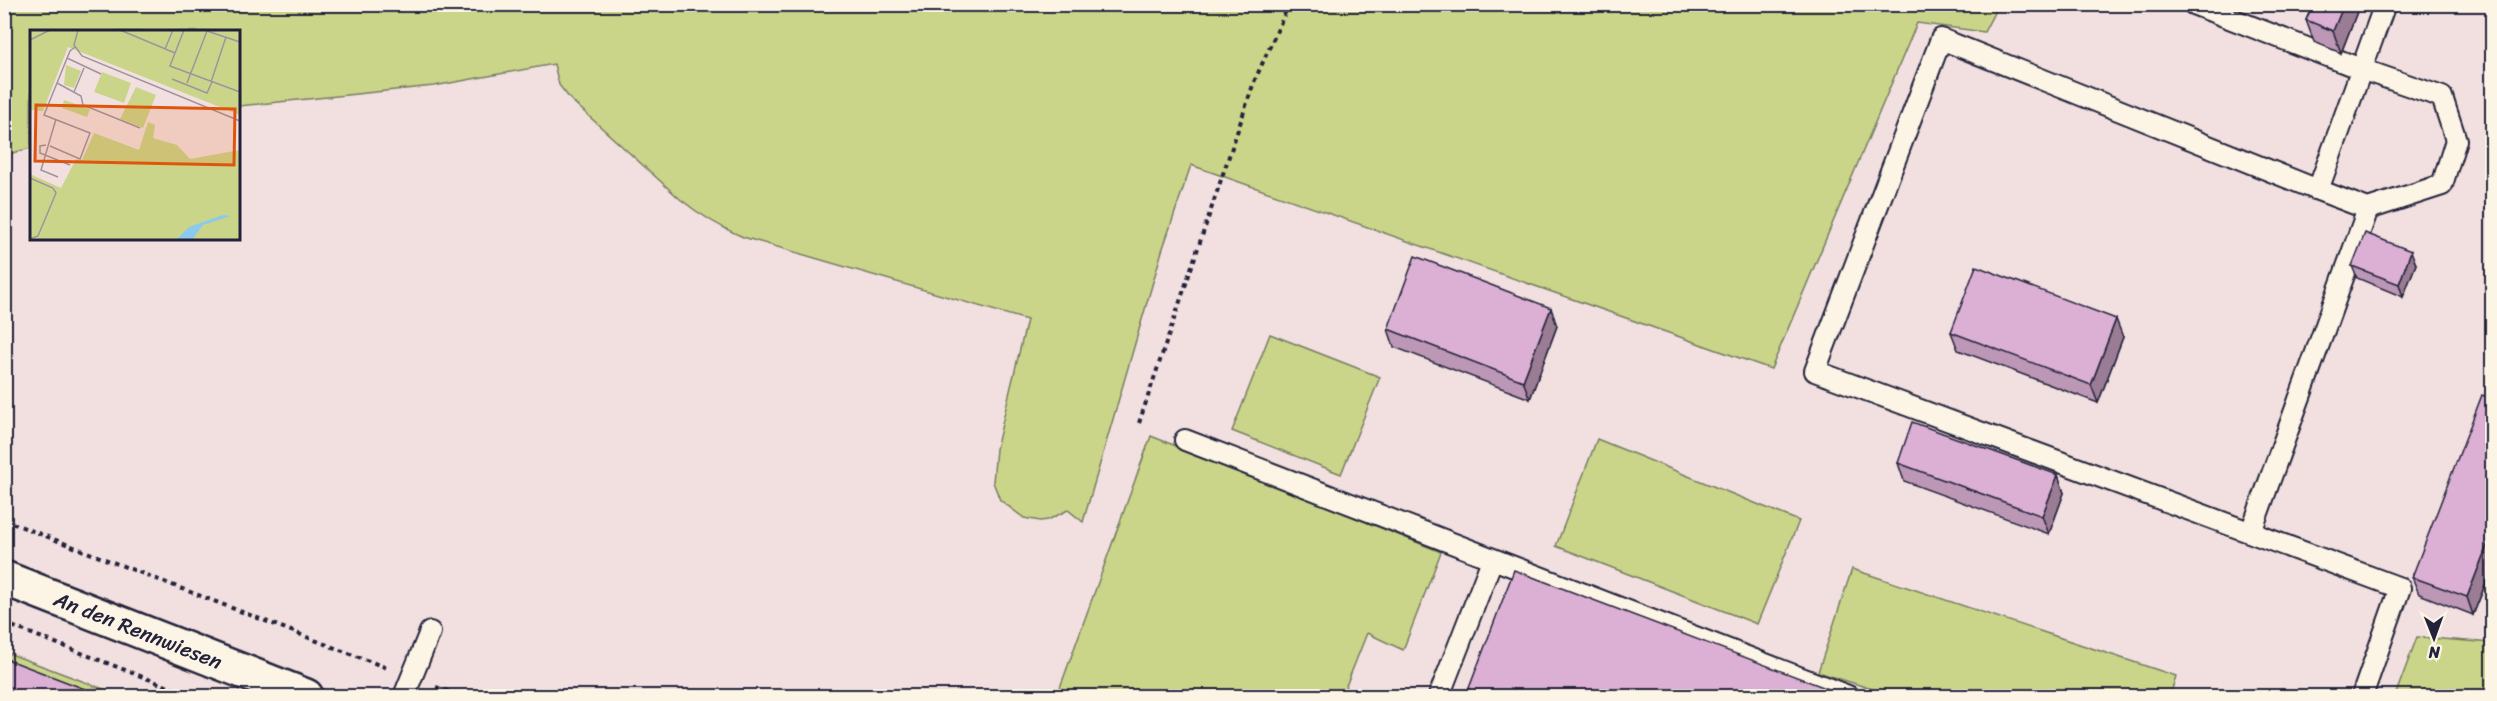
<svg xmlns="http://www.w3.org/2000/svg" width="2497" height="701" viewBox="0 0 2497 701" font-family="Sriracha,sans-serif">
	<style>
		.green { fill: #cad589; stroke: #767c62; stroke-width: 1.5 }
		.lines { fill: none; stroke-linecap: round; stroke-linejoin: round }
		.service-casing { stroke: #22223b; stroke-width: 24 }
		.minor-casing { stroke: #22223b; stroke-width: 38 }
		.path { stroke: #22223b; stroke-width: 4; stroke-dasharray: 4.5 4.5; stroke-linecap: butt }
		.service { stroke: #fcf5e5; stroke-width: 20 }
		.minor { stroke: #fcf5e5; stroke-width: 33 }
		.wall { fill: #bd97b6; stroke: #22223b; stroke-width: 1.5 }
		.shaded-wall { fill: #9a7b94; stroke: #22223b; stroke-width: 1.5 }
		.building { fill: #dcb0d4; stroke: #22223b; stroke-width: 1.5 }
		.labels { text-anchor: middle; stroke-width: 4.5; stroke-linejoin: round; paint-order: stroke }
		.street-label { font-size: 21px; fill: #22223b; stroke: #fcf5e5 }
		.inset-road { fill: none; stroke: #9f949e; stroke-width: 1.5 }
		.view { fill: #de560e; fill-opacity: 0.15; stroke: #de560e; stroke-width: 3 }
		.inset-edge { fill: none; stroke: #22223b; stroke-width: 3 }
	</style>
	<rect width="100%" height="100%" fill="#f2e0e0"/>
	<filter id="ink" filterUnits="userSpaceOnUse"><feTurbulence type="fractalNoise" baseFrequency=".0167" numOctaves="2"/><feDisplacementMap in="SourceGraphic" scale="12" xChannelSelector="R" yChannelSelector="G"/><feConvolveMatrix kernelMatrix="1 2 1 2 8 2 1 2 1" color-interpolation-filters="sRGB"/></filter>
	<g filter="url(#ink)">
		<path class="green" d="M5 4H1998V5L1984 32 1917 23 1771 369 1191 165 1162 251 1083 522 1068 510 1048 520 1040 521 1024 518 1000 500 993 482 996 449 1027 320 743 237C720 227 700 215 680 199L570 99 559 85 554 64 434 86 239 106 238 32H32L31 148 5 155Z
			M1270 334 1380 377 1341 474 1232 431Z
			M1151 436 1441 552 1403 650 1367 633 1342 696H1057Z
			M1597 439 1799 521 1757 624 1556 546Z
			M1852 569 2176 676 2170 696H1894L1818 672Z
			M2417 637 2492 643V696H2395Z
			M5 652 122 696H5Z"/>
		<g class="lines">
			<defs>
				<path id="service" d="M2193 4 2361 69 2442 97 2456 140 2442 185 2368 209
					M2318 190 1941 39 1815 371 2400 588 2362 696
					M1185 440 1848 696
					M2251 532 2368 209 2318 190 2385 4
					M404 696 430 632
					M1439 696 1492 560"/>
				<g id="minor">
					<path id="s1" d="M4 578 306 696"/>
				</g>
			</defs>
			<use href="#service" class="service-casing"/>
			<use href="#minor" class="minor-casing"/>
			<path class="path" d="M1139 423 1254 82 1289 4
				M4 520 387 668
				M4 623 192 696
				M436 687 461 696"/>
			<use href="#service" class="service"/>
			<use href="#minor" class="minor"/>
		</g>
		<path class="wall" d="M2305 4H2360L2341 53 2314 42 2306 20 2312 7Z
			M2416 264 2403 297 2357 278 2352 266Z
			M1557 326 1530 399 1394 347 1388 329Z
			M1951 332 2123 337 2098 403 1958 350Z
			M2493 399V565L2473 615 2419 594 2412 577Z
			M1898 463 2058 475 2064 493 2049 534 1904 481Z"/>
		<path class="shaded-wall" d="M2344 4H2360L2341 53 2333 31Z
			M2411 251 2416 264 2403 297 2399 284Z
			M1551 308 1557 326 1530 399 1523 381Z
			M2116 319 2123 337 2098 403 2091 385Z
			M2058 475 2064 493 2049 534 2042 516Z
			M2493 530V565L2473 615 2467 597Z"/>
		<path class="building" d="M2313 4H2344L2333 31 2306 20Z
			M2365 233 2411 251 2399 284 2352 266Z
			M1415 256 1551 308 1523 381 1388 329Z
			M1976 266 2116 319 2091 385 1951 332Z
			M2482 395 2493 399V530L2467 597 2412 577Z
			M1912 422 2058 475 2042 516 1898 463Z
			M1514 570 1847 696H1466Z
			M4 658 103 696H4Z"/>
	</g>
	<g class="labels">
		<g class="street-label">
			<text dy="7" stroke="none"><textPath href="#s1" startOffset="144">An den Rennwiesen</textPath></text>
		</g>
	</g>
	<g transform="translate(30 30)">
		<rect width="210" height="210" fill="#f2e0e0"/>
		<path d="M0 0H210V85L38 17 13 81 1 80 0 99ZM36 35 51 41 44 58 34 55ZM72 42 101 53 94 73 64 62ZM106 57 126 65 113 98 90 89ZM34 70 60 79 57 87 32 78ZM118 92 125 95 123 108 147 115 160 129 210 120V210H0V144L31 158 46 129 52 130 64 103 109 120Z" fill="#cad589"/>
		<path d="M193 185 201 186 173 195 162 210H146L159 197Z" fill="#8ccaed"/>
		<path class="inset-road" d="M48 0 44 15 52 26 210 91M90 0 145 23 140 36 210 62M0 10 20 0M135 19 143 0M145 23 154 0M37 28 71 44M142 49 177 63 182 52M181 52 196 7M27 53 51 66 53 75 110 98M157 53 177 1 210 12M44 62 54 38M26 89 11 140 28 147M16 115 10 116V123L40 135M20 116 50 129 60 103 14 85 40 21 45 17M0 148 23 158 26 163 8 206 0 209"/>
		<path class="view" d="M6 75 205 79 204 135 5 131Z"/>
		<rect width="210" height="210" class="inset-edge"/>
	</g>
	<rect width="2497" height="701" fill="none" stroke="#fcf5e5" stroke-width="24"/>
	<rect x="12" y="12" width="2473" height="677" fill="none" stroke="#22223b" stroke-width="2" filter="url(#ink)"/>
	<g transform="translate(2434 638) rotate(179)" stroke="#fcf5e5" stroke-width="4.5" paint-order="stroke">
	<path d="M0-4.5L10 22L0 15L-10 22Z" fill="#22223b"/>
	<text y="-9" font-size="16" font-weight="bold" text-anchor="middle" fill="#22223b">N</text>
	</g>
</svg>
